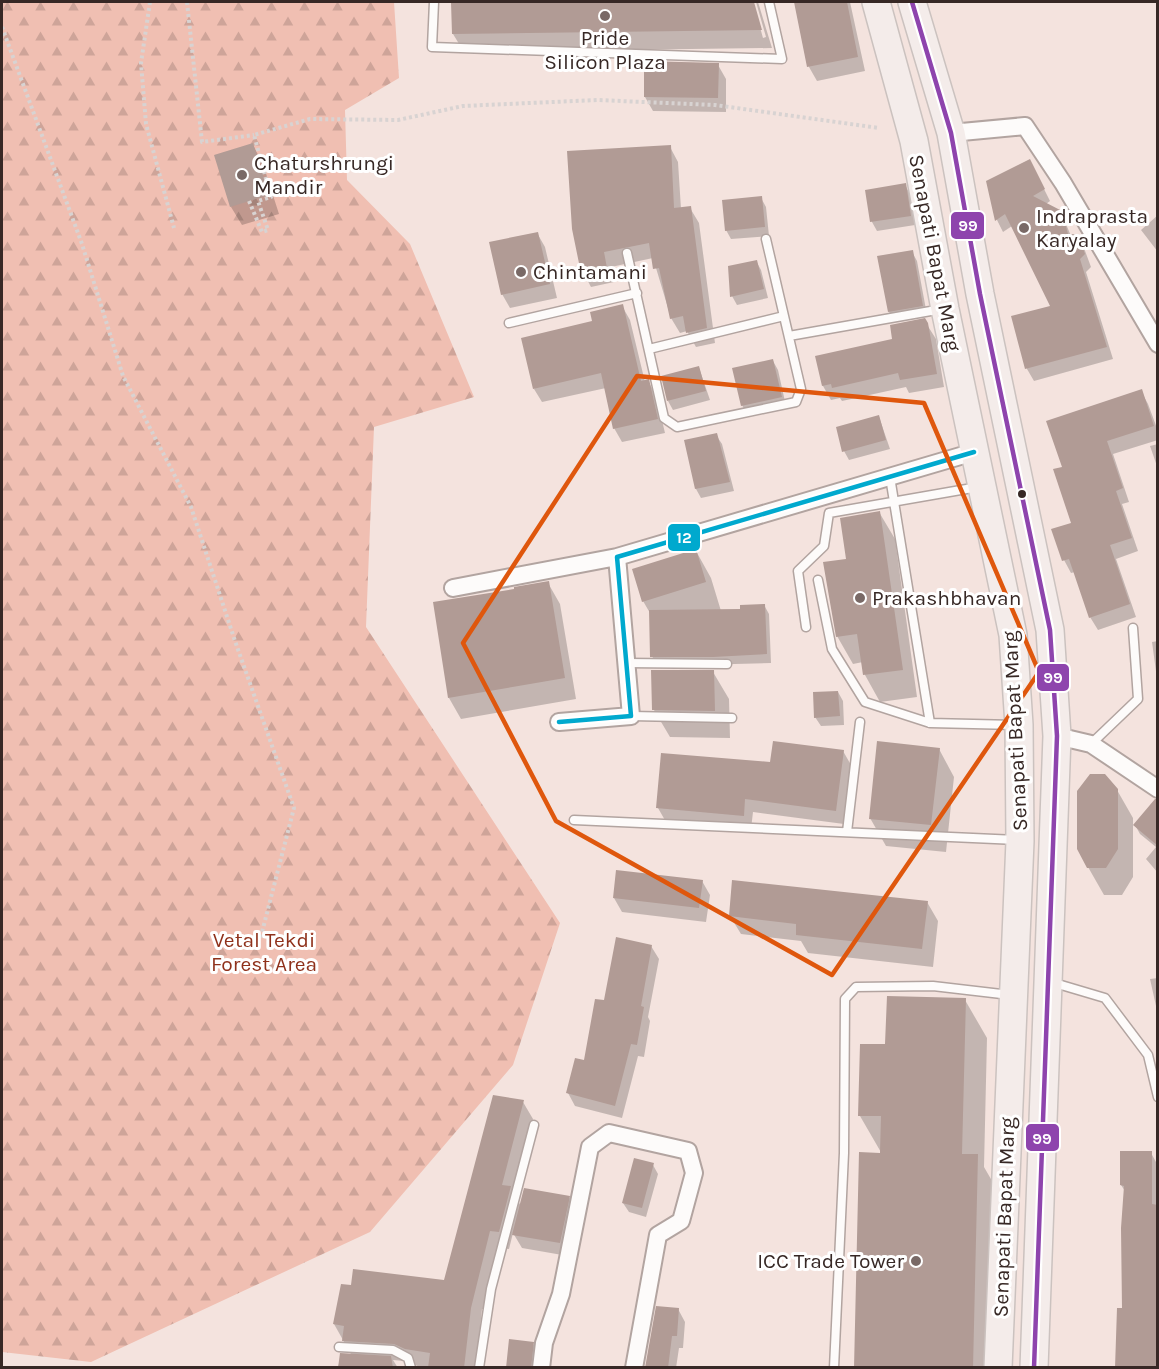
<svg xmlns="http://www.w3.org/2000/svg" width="1159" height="1369" viewBox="0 0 1159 1369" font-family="Karla,sans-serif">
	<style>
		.forest { fill: url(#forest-firs) }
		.shadow { fill: #0003 }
		.building { fill: #b19b95 }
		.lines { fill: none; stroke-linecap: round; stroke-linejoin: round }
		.lane-casing { stroke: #b2a4a0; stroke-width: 11 }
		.street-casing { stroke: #b2a4a0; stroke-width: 20 }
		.primary-casing { stroke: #cbc2bf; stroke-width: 30 }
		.path { stroke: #d8d3d2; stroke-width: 4; stroke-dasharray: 3 3; stroke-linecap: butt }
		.lane { stroke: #fdfbfa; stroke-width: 8 }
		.street { stroke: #fdfbfa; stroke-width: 16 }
		.primary { stroke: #f4ecea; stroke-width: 27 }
		.bus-1-casing { stroke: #fff; stroke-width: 9 }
		.bus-2-casing { stroke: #fff; stroke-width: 9 }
		.bus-1 { stroke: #8e44ad; stroke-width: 4.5 }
		.bus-2 { stroke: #00a9ce; stroke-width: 4.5 }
		.marked { fill: none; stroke: #df570d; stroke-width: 4.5; stroke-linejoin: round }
		.poi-dot { fill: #796966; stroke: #fff; stroke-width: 2 }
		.bus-dot { fill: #372825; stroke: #fff; stroke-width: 2 }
		.labels { text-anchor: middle; stroke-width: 6; stroke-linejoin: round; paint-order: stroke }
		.poi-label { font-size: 21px; fill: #372825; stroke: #fff; text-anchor: start }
		.street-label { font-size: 21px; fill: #372825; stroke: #fff }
		.park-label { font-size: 21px; fill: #8f311b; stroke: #fff }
		.line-badge { stroke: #fff; stroke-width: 2 }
		.badge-label { font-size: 16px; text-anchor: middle; font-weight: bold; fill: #fff }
	</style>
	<defs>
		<pattern id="forest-firs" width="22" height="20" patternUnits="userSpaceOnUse" patternTransform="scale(1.5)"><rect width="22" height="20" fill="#f0bfb2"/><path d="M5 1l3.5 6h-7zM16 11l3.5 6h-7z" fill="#cea499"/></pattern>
	</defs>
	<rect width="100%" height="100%" fill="#f4e3de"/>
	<path class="forest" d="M2 2H394L399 78 345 110 347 180 410 244 474 397 374 427 366 627 560 923 513 1065 370 1232 91 1362 2 1352Z"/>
	<path class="shadow" d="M452 2H753L763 38 766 37 756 2H758L772 48 464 52 453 34Z
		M796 2H850L865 71 817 81 809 67Z
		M718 65 726 79V112L653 111 645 97Z
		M253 145 263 164 279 214 242 225 231 207Z
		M670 147 678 162 681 209 690 208 699 223 715 343 696 347 687 331 680 333 671 318 653 258 611 267 614 282 591 287 583 272Z
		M1036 173 1050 201 1046 204 1061 212 1071 236H1077L1084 248 1091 267 1086 272 1113 359 1034 381 1027 369 1013 318 1052 307 1012 226 1003 232 997 220 988 182Z
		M905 185 910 194 915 225 877 231 872 222 867 191Z
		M761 198 766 207 769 236 731 239 726 230Z
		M1158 215V252L1141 230Z
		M537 233 545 247 557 298 510 308 502 294Z
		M912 252 917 261 927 315 895 321 889 312Z
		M756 261 761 270 768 298 737 305 732 296Z
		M622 306 630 320 645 382 648 381 656 395 665 433 622 442 614 428 606 388 542 402 534 389 594 323Z
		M924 320 936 339 944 387 909 393 906 387 842 401 840 398 831 400 823 386 817 357 894 340Z
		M773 361 778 370 786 406 747 414 742 405Z
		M699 368 710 400 673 410 668 401Z
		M1141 391 1148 404 1158 431V440L1113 454 1129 502 1122 504 1138 551 1116 559 1136 617 1098 630 1090 617 1075 572 1071 573 1064 560 1073 524 1063 468Z
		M879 417 890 449 849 460 844 451Z
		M716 435 722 444 734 491 701 498 696 489 686 441Z
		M1158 444V469L1150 446Z
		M879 512 895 539 917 697 880 702 865 675 863 662 853 664 837 636 848 560Z
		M696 551 711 578 721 611H742L764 605 769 614 771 663 657 666 652 656 650 613 643 601Z
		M548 583 560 604 576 699 461 719 449 698 516 591Z
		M1158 641V686L1152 642Z
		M713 672 729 699 730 738 670 737 654 710Z
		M838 692 843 701 844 725 821 726 815 717Z
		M939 749 954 777 946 852 886 846 870 818Z
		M843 751 851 765 844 824 753 812 751 829 666 822 658 808 772 764Z
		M1117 790 1133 818V877L1122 895H1104L1088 867Z
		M1158 814V873L1146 859 1156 847 1140 834 1135 825Z
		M702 881 710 895 706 922 622 912 614 898Z
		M927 902 938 921 933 967 808 953 801 941 741 934 730 916Z
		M651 946 659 959 648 1017 650 1021 644 1057 638 1056 622 1118 575 1106 568 1093 586 1062 605 1002Z
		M1158 978V1015L1150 979Z
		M965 1000 987 1038 984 1167 999 1193 995 1368H856L882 1154 860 1116 887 1046Z
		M523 1102 533 1119 514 1194 521 1206 569 1197 577 1211 568 1256 522 1248 513 1233 509 1249 500 1248 484 1309H482L476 1368H423L404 1361 393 1360 398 1368H338L341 1355 352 1356 334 1324 352 1287 445 1282Z
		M1151 1153 1156 1162 1158 1368H1100L1116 1367 1124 1310 1125 1191 1121 1185Z
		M653 1165 658 1174 646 1217 629 1212 623 1203Z
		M678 1309 685 1322 683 1348H679L676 1368H646Z
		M533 1344 540 1356 539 1368H507Z"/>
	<path class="building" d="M451 2H754L762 30 452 34Z
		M794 2H847L858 57 807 67Z
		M644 61 719 63 718 98 644 97Z
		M253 143 269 195 230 207 214 155Z
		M671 145 674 208 691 206 707 328 686 333 683 316 670 319 659 268 653 269 649 243 604 252 607 268 581 273 572 229 567 151Z
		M1030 159 1045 189 1033 196 1062 211 1068 234H1078L1085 254 1080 259 1107 347 1025 369 1011 316 1050 306 1005 214 995 221 986 181Z
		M906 183 911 216 870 222 865 190Z
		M762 196 765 227 725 231 722 200Z
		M538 232 550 284 501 295 489 242Z
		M913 250 923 306 888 312 877 256Z
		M757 260 764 289 730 297 728 266Z
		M623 304 641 381 649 379 658 419 613 429 601 373 533 389 521 338 592 321 590 312Z
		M925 318 928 323 937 374 900 380 898 373 832 388 831 384 822 386 815 356 892 339 890 325Z
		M773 359 782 397 741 406 732 368Z
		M699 366 706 391 667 401 661 376Z
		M1142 389 1154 426 1107 441 1123 488 1116 491 1132 538 1110 545 1130 604 1089 618 1069 559 1062 561 1051 529 1071 523 1053 469 1062 467 1046 421Z
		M879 415 886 440 842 452 836 427Z
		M717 433 730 482 695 489 684 440Z
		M880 511 903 670 863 675 857 634 836 637 823 562 846 559 840 518Z
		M696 549 706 582 642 602 632 569Z
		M549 581 565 678 448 698 433 602 514 589V587Z
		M765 604 767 654 713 657H650L649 610 740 609V605Z
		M651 670H714L715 711 652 710Z
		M838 691 840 716 814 718 813 692Z
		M773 741 844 750 836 811 745 799 744 816 656 808 661 753 770 762Z
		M877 741 940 748 931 825 869 819Z
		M1090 774H1105L1118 789V849L1106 868H1087L1077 849V791Z
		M1155 799H1158V846L1133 825Z
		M616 870 703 880 699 908 613 898Z
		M732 880 928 901 922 949 796 935V924L729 916Z
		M616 937 652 945 641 1006 644 1007 637 1045 631 1044 615 1106 566 1093 575 1058 584 1060 595 999 604 1000Z
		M887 996 966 998 962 1154H978L973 1368H854L859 1152 880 1153 881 1116H858L860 1044H885Z
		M493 1095 524 1100 502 1185 511 1186 499 1232 490 1231 471 1308 464 1368H428L430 1353 405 1349 394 1344 342 1341 344 1326 333 1324 341 1284 351 1285 353 1269 444 1280Z
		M1120 1151H1152V1204L1158 1205V1368H1115L1117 1308H1122L1121 1228 1124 1186 1120 1185Z
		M634 1158 654 1163 642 1208 622 1203Z
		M524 1188 570 1196 560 1243 512 1235Z
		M656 1306 679 1308 677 1336H672L668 1368H645Z
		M509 1339 534 1342 531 1368H506Z
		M340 1353 391 1356 393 1368H338Z"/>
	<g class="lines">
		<defs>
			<path id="lane" d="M434 2 432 47 782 59 769 2
				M627 253 664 418 677 427 796 402 801 389 766 239
				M509 323 637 293
				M789 336 942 309
				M649 349 784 316
				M890 477 930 723
				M818 580 832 649 865 702 930 723 1016 725
				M806 627 798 571 824 546 829 513 978 487
				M626 663 727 664
				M631 716 732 718
				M1091 744 1138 699 1133 628
				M574 820 1017 840
				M847 832 860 722
				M1051 982 1105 998 1148 1055 1158 1097
				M339 1347 393 1350 408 1358 411 1368
				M479 1368 491 1289 534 1125
				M834 1368 844 1153 845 999 856 987 933 986 1010 995"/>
			<path id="street" d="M951 133 1025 126 1063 183 1158 344
				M453 588 617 557
				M559 722 631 716 617 557 974 452
				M1057 736 1091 744 1158 789
				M541 1368 544 1343 561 1294 590 1147 609 1133 688 1151 694 1173 681 1221 658 1235 634 1368"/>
			<path id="primary" d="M876 2 914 141 945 309 1013 635 1019 725 1020 841 998 1368
				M912 2 951 133 980 294 1050 630 1057 736 1034 1368"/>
		</defs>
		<use href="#lane" class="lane-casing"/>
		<use href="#street" class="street-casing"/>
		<use href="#primary" class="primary-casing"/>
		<path class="path" d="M150 2 141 63 146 124 174 228
			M187 2 202 142 254 135
			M2 27 82 244 123 376 191 507 235 641 294 808 260 940
			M249 201 262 232 268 230 258 201 271 197 254 135 310 119 398 120 463 106 597 100 715 105 879 128"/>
		<use href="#lane" class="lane"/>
		<use href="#street" class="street"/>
		<use href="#primary" class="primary"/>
		<defs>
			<path id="bus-1" d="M912 2 951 133 980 294 1050 630 1057 736 1034 1368"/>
			<path id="bus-2" d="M559 722 631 716 617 557 974 452"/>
		</defs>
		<use href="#bus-1" class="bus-1-casing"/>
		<use href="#bus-2" class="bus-2-casing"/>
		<use href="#bus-1" class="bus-1"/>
		<use href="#bus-2" class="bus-2"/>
	</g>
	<path class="marked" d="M637 376 924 403 1039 672 832 975 556 821 463 643Z"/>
	<g class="poi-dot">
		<circle cx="605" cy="16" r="6"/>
		<circle cx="242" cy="175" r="6"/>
		<circle cx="1024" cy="228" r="6"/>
		<circle cx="521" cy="272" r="6"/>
		<circle cx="860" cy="598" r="6"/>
		<circle cx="916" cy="1261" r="6"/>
	</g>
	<circle class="bus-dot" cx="1022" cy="494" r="5"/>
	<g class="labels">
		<g class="poi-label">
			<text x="605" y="45" text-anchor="middle">Pride<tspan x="605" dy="24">Silicon Plaza</tspan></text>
			<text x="254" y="170">Chaturshrungi<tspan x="254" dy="24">Mandir</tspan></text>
			<text x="1036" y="223">Indraprasta<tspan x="1036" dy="24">Karyalay</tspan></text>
			<text x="533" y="279">Chintamani</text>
			<text x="872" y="605">Prakashbhavan</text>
			<text x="904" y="1268" text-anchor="end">ICC Trade Tower</text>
		</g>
		<g class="street-label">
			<text transform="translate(935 253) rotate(79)" y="7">Senapati Bapat Marg</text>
			<text transform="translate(1015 731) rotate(-93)" y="7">Senapati Bapat Marg</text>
			<text transform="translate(1004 1217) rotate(-88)" y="7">Senapati Bapat Marg</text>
		</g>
		<g class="park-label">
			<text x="264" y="947">Vetal Tekdi<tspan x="264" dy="24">Forest Area</tspan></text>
		</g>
	</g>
	<g class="line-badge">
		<rect x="950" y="211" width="35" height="29" rx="6" fill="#8e44ad"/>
		<rect x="667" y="523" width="34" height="29" rx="6" fill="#00a9ce"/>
		<rect x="1036" y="663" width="34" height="29" rx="6" fill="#8e44ad"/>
		<rect x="1025" y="1123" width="35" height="29" rx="6" fill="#8e44ad"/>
	</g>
	<g class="badge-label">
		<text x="968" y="231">99</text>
		<text x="684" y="543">12</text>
		<text x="1053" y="683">99</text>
		<text x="1042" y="1144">99</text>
	</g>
	<rect width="1159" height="1369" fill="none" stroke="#372825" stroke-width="6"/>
</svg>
